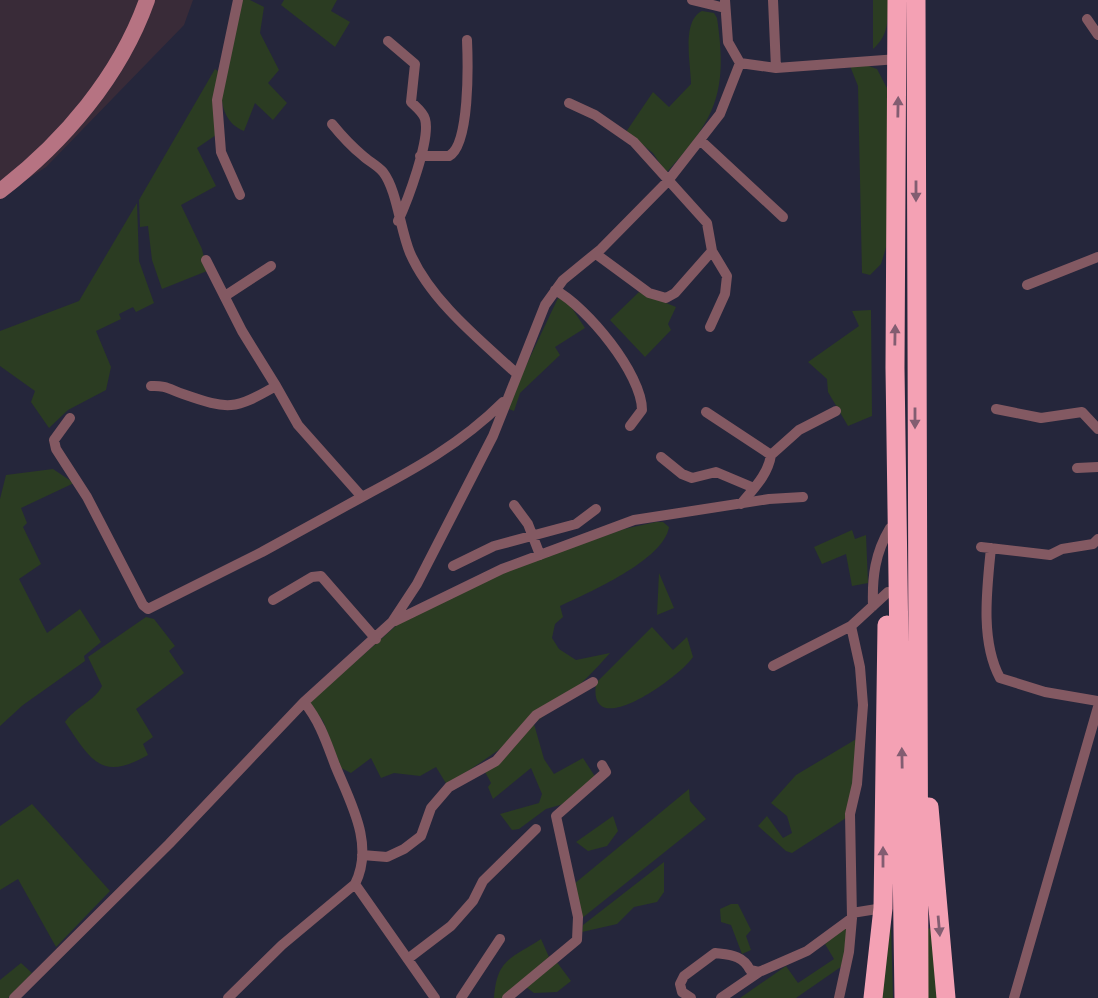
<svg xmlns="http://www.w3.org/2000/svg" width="1098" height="998" viewBox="0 0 1098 998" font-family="'Titillium Web',sans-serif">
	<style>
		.industrial { fill: #392b38 }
		.green { fill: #2b3c22 }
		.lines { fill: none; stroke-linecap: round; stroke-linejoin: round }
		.street { stroke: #835962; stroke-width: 10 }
		.secondary { stroke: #b67382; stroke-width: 16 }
		.highway { stroke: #f4a1b4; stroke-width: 19 }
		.oneway { fill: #825d71 }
	</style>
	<rect width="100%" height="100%" fill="#25263b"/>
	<path class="industrial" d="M0 0H193L184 25 46 167 0 197Z"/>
	<path class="green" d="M242 0H250L264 7 260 33 279 70 268 83 287 103 273 120 255 103 244 131C199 113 233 35 242 0Z
		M284 0H337L331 11 350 22 335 47 281 5Z
		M873 0H888C888 20 889 35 873 49Z
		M702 11 714 13 717 18C728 92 716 119 666 173L653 153 626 132 653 92 669 107 691 84C691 65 681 21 702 11Z
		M866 65 877 69 890 94 888 241 881 264 870 275 862 273 858 86 850 66Z
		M215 69 218 71 216 135 197 148 216 186 181 205 202 249 207 271 162 289 152 260 148 226 140 227 139 200Z
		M137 203 139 261 154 303 136 312 133 307 119 314 121 319 96 331 111 367 106 390 68 410 49 428 31 402 35 391 0 366V331L79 301Z
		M639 292 676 307 668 324 671 330 645 357 610 320Z
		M558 298 568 302 585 328 555 347 560 355 520 393 514 411 506 408Z
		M871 310 872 416 848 426 828 392 827 379 808 362 859 326 852 311Z
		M53 469 74 483 21 508 27 523 23 527 41 564 19 579 47 633 80 609 101 642 84 656 85 661 23 705 0 726V499L6 475Z
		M656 522H663L669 527C664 560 588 593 560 606L563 617 555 624 552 638 559 649 576 660 610 653C564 706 506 746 447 785L436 767 420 776 394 773 381 778 371 758 351 773 341 768 323 721 309 703 399 623 506 571 624 529Z
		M852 530 855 539 866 535 868 583 852 586 846 554 822 564 814 547Z
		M659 573 674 608 657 615Z
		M146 617 154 619 175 646 169 651 184 673 136 709 153 737 143 744 148 755C101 782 91 760 65 722 75 707 95 701 102 686L88 657Z
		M652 627 673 650 687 637 693 657C681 676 587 745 596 683Z
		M534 724 544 759 554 774 583 758 596 778 567 803 546 809 519 829 512 830 500 814 539 803 542 794 531 768 493 799 488 787 491 783 484 770Z
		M858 738 857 762 846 818 792 853 786 851 758 826 767 816 783 838 792 833 787 816 771 803 796 775Z
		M689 789 690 801 706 819 581 919 574 884Z
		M32 804 110 891 56 947 18 879 0 890V826Z
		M613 816 618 831 607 846 588 851 576 842Z
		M664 862V892L657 902 634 907 617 924 582 932 583 925Z
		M731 904H738L751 930 746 936 751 950 742 954 731 925 721 922 720 909Z
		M849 924 845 964 796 998H740L786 966 798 983 834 959 825 944Z
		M891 924 893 998H881Z
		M931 928 940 998H928L927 929Z
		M541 939 549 957 502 998H494C497 959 510 959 541 939Z
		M556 961 571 981 557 992 534 993 526 987Z
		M21 963 32 973 8 998H0V980Z"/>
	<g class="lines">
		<path class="street" d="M238 0 217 100 221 152 240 195
			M692 0 725 8
			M725 0 728 42 740 63 776 68 898 59
			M773 0 776 68
			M1087 19 1098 35
			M388 41 415 64 411 102C416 107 423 112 425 119 431 139 407 202 398 221
			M569 103 595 115 634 142 707 223 712 251 727 276 725 294 710 327
			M332 124C341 135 351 146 362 155 368 161 377 165 383 172 397 190 400 229 410 253 431 301 480 340 517 374
			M700 140 783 217
			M420 156H449C470 145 468 63 467 40
			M596 254 649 293 666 298 675 293 712 251
			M206 260 242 331 276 386
			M1027 285 1098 257
			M555 290C587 307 642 374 642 410L630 426
			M225 296 271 266
			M151 386C165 385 171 390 183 394 229 410 234 410 276 386L298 425 362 497C413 470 461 444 503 402
			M996 409 1041 418 1082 412 1098 429
			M706 412 771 455C768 475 753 489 741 504
			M70 418 54 440 56 449 87 497 143 605 148 609 262 552 362 497
			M771 455 799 430 836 411
			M661 457 682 474 692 478 716 472 754 488
			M1077 468 1098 467
			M514 505 528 524 540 555
			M981 547 1050 555 1062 549 1093 544 1098 539
			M991 548C987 588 980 641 1000 678L1045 692 1098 701
			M453 566 494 546 576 524 596 509
			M273 600 312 577 321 576 376 639
			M873 606C872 577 875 553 890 528
			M395 621 502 569 634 520 769 499 803 497
			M773 666 851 626 888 592
			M304 702C320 722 326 741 335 765 350 802 375 844 355 884L435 998
			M362 855 387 857 404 849 421 836 431 808 449 787 496 761 536 715 593 682
			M852 913 883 908
			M409 958 451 926 473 901 483 881 536 829
			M14 998 169 844 304 702 392 622 417 584 493 436 545 305 563 280 601 249 667 182 720 114 740 63
			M228 998 282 945 355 884
			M461 998 500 939
			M507 998 577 940 578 917 556 816 606 772 602 765
			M691 998 682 992 680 984 684 976 715 953C730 955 743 955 750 970L759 972
			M721 998 759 972 807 951 852 918
			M839 998 849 952 852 918 850 814 857 784 863 705 860 667 851 626
			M1014 998 1098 707"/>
		<path class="secondary" d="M0 191C64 142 120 76 147 0"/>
		<path class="highway" d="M897 0 895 368 904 998
			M916 0 919 998
			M929 807 946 998
			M873 998 883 908 887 625"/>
	</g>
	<defs><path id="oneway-solid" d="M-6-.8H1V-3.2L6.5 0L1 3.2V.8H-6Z" transform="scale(1.75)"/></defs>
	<g class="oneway">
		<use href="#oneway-solid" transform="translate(898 107) rotate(-89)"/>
		<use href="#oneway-solid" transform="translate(916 191) rotate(90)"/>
		<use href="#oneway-solid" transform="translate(895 335) rotate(-89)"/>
		<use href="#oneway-solid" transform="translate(915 418) rotate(90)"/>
		<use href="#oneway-solid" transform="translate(902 758) rotate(-91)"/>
		<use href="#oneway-solid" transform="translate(883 857) rotate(-90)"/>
		<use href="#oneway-solid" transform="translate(939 926) rotate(85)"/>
	</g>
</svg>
